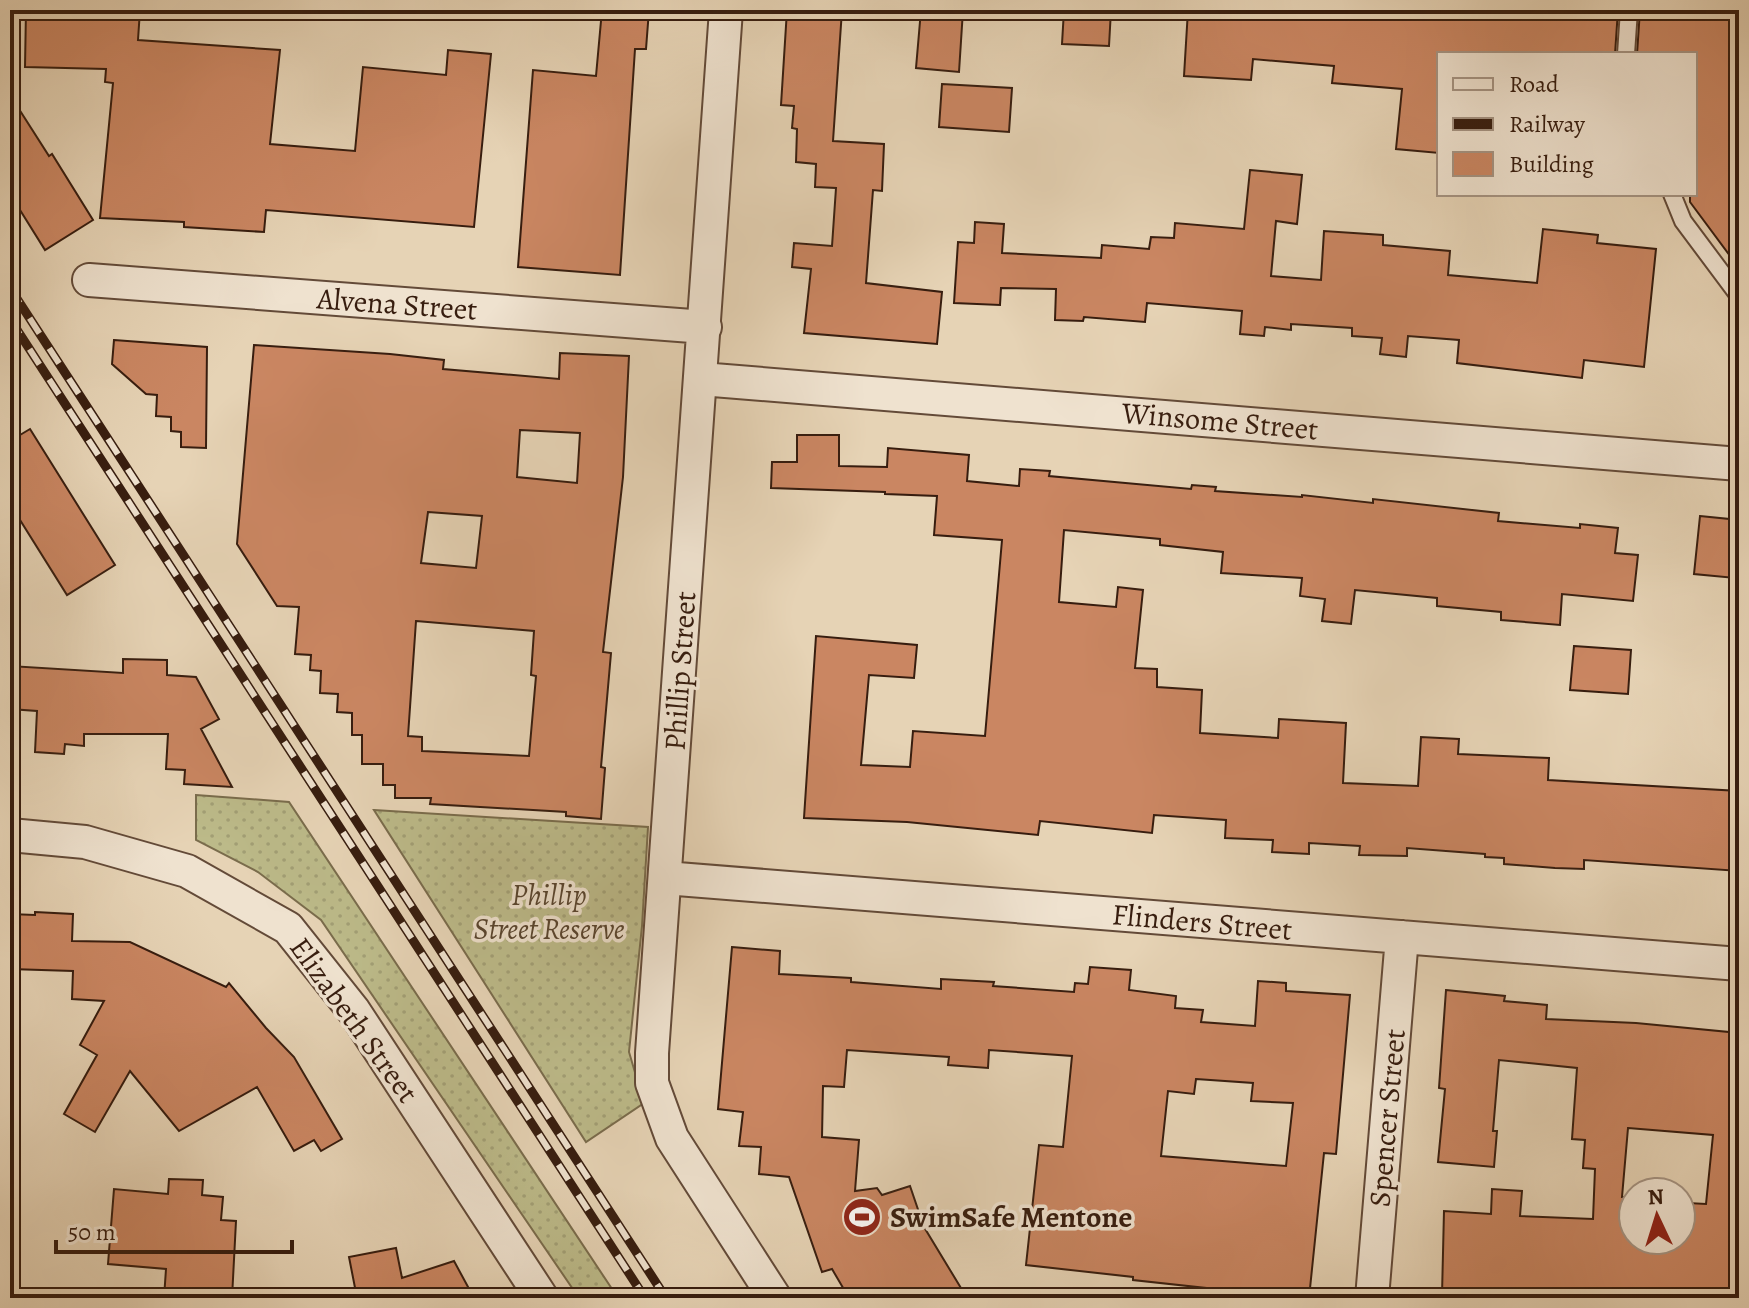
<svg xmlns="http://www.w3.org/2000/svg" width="1749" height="1308" viewBox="0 0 1749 1308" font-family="Alegreya,serif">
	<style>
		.grass { fill: url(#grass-dots); stroke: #7a6c4c; stroke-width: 2 }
		.building { fill: #ca8662; stroke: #371d0f; stroke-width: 2; fill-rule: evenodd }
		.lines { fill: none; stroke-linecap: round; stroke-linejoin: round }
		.lane-casing { stroke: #634a38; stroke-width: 20 }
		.street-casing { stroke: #634a38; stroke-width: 36 }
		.lane { stroke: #efe2cf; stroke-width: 16 }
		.street { stroke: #efe2cf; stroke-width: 32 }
		.rail-casing { stroke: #371d0f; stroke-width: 9 }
		.rail { stroke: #efe2cf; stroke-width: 6; stroke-dasharray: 18; stroke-linecap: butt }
		.labels { text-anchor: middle; stroke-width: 7; stroke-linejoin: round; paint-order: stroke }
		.street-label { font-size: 30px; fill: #371d0f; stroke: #efe2cf }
		.park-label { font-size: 30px; font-style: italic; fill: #58442e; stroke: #efe2cf }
		.poi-label { font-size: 30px; font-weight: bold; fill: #371d0f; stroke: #efe2cf; text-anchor: start }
	</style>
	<defs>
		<pattern id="grass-dots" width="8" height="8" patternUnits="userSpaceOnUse" patternTransform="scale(2)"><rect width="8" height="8" fill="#bcba89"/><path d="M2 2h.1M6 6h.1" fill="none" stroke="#a29f75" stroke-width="1.8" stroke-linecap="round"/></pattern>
	</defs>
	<rect width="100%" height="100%" fill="#e6d3b5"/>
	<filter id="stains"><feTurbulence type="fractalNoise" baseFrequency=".0025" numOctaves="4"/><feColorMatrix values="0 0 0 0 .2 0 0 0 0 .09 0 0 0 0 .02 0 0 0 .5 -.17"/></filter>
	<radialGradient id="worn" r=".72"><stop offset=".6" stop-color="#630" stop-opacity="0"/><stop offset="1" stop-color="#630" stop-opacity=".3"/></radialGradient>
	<path class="grass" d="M196 795 289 802 618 1298H579L321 920 258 872 196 840Z
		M374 810 648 827 642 926 629 1052 644 1103 586 1142Z"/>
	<path class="building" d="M26 10H140L138 40 280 50 270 144 355 151 363 67 446 75 448 50 491 54 474 227 266 210 264 232 184 227V222L100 218 113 83 105 82 106 69 25 67Z
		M602 10H649L646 49H635L620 275 518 267 533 70 596 76Z
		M787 10H842L833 141 884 144 882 191 873 190 866 283 942 292 937 344 804 333 811 269 792 267 794 243 832 246 836 188 815 187 816 164 796 162 797 129 792 128 794 106 781 105Z
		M921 10H963L959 72 916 68Z
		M1064 10H1111L1109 46 1062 44Z
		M1188 10H1618L1615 54H1439V153L1396 149 1402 89 1332 83 1334 66 1253 59 1251 80 1184 76Z
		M1640 10H1739V268L1690 202V194H1695V54H1637Z
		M942 84 1012 88 1009 132 939 127Z
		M10 95 49 156 52 154 93 220 45 250 10 194Z
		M1250 170 1302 175 1297 224 1276 221 1271 276 1321 280 1324 231 1383 235V245L1450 251 1448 275 1537 283 1543 229 1598 235 1597 243 1656 249 1644 367 1584 360 1582 378 1457 363 1459 340 1408 336 1406 357 1380 354 1382 338 1352 336V328L1291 324V330L1265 327 1264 336 1240 334 1242 311 1147 303 1145 322 1084 317 1083 321 1055 320 1056 289 1001 288 1000 305 954 303 958 242 974 243 975 222 1004 224 1002 253 1101 258 1102 245 1149 249 1151 237 1174 238 1175 223 1244 229Z
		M114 340 207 347 206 448 181 447V432L171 431V417L156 416 157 395 146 394 112 364Z
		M254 345 390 354 444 360 443 369 559 379 560 353 629 356 623 477 603 652 611 653 601 767 605 768 601 819 566 816V812L430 804 431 798H395V785H383V764H362V735H352V713L337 712 338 694 320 693 321 671 310 670 311 655 295 654 299 607 277 606 237 544ZM520 430 580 433 577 483 517 477ZM428 512 482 516 476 568 421 563ZM416 621 534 631 531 675 536 676 529 756 422 751V737L408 736Z
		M30 429 115 565 67 595 10 504V441Z
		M797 435H839V466L887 467 888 448 969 455 967 481 1019 486 1020 469 1050 471 1049 476 1191 489 1192 485 1216 487 1215 491 1302 497V495L1373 503V499L1499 513 1498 521 1580 528V524L1618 528 1615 553 1638 555 1633 601 1562 594 1560 625 1501 620V612L1437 606V598L1355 590 1351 624 1322 621 1325 599 1300 596 1302 578 1221 573 1223 552 1160 545V539L1064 530 1059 602 1116 607 1118 587 1143 590 1135 668 1157 669V687L1202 690 1200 733 1278 738 1279 719 1346 723 1343 783 1418 786 1421 737 1459 739 1458 754 1549 758 1548 780 1739 791V871L1584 860V869L1555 868 1504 864V858L1485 857V854L1407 848V856L1359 855 1360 846 1309 843V854L1272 852 1273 840 1225 838 1226 820 1154 815 1152 833 1040 821 1038 835 907 822 804 818 816 636 917 645 914 678 869 675 861 765 910 767 913 731 985 736 1002 540 934 535 937 496 885 494V492L771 488 772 462H797Z
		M1700 516 1739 520 1735 578 1694 574Z
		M1574 646 1631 650 1628 694 1570 690Z
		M123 659 167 660V675L196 677 219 719 201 729 232 787 184 784 185 770 166 769 168 734H84V746L65 744 64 754 35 752 37 711 10 709V666L123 673Z
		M35 912 73 914 72 941 130 942 226 987 229 983 266 1028 294 1057 342 1139 321 1151 314 1140 294 1151 257 1087 179 1131 130 1071 95 1132 64 1114 97 1055 80 1045 104 1001 72 999 73 971 10 969V914L35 915Z
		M732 947 780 951 779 974 851 978V982L941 989V979L994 982 993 986 1074 992 1075 983 1088 984 1090 967 1131 970 1129 990 1176 996 1175 1008 1203 1010 1201 1022 1255 1026 1258 981 1286 983V991L1350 995 1336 1154 1324 1153 1309 1298H1214L1215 1289 1133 1280V1277L1026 1265 1039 1145 1063 1147 1072 1056 989 1050 988 1068 948 1065 949 1057 847 1050 844 1087 823 1086 822 1137 859 1140 855 1191 877 1188 882 1195 910 1186 924 1227 967 1298H849L832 1269 822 1272 789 1177 759 1174 761 1147 739 1146 743 1112 718 1109ZM1196 1079 1253 1083 1251 1101 1293 1103 1286 1166 1161 1156 1168 1091 1194 1094Z
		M1446 990 1505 996 1504 1001 1547 1005 1546 1019 1636 1023 1739 1033V1298H1519L1442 1295 1444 1211 1491 1214 1492 1189 1522 1191 1520 1216 1593 1219 1595 1169 1583 1168 1585 1140 1572 1139 1577 1068 1499 1060 1493 1131H1497L1494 1167 1438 1162 1445 1089 1439 1088ZM1628 1128 1713 1135 1706 1204 1688 1203 1684 1240H1633V1197H1622Z
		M169 1179 203 1180 202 1195 223 1197 221 1220 236 1221 232 1298H164L166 1269 108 1264 114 1189 168 1194Z
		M396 1248 402 1278 454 1261 474 1298H357L349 1257Z"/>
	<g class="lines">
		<defs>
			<path id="lane" d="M1626 54 1629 10
				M1672 194 1683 221 1739 296"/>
			<path id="street" d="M726 10 652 1053V1083L672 1138 775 1298
				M89 280 705 327
				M701 379 1739 464
				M10 835 85 842 187 871 288 928 354 1011 542 1298
				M665 878 1739 964
				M1372 1298 1402 937"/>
		</defs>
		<use href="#lane" class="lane-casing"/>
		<use href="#street" class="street-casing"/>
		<use href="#lane" class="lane"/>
		<use href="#street" class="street"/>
		<defs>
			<path id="rail" d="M10 288 666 1298
				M10 319 645 1298"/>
		</defs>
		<use href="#rail" class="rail-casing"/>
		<use href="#rail" class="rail"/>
	</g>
	<defs>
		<symbol id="stadium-disc" viewBox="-11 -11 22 22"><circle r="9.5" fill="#8f2418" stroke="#efe2cf"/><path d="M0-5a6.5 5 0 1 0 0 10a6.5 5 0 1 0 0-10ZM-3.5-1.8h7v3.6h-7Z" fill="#fff"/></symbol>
	</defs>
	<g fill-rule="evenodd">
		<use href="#stadium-disc" x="840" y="1195" width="44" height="44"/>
	</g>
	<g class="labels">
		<g class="street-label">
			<text transform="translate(397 304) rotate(4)" y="10">Alvena Street</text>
			<text transform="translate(1220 421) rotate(5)" y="10">Winsome Street</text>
			<text transform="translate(680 671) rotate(-86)" y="10">Phillip Street</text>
			<text transform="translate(1202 922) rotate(5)" y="10">Flinders Street</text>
			<text transform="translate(354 1020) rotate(54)" y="10">Elizabeth Street</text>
			<text transform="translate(1387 1118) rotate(-85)" y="10">Spencer Street</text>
		</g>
		<g class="park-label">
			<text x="549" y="905">Phillip<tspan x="549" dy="34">Street Reserve</tspan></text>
		</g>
		<g class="poi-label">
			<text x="890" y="1227">SwimSafe Mentone</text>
		</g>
	</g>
	<rect width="1749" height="1308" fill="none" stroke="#e6d3b5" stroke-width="40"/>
	<rect x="12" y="12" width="1725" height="1284" fill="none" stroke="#371d0f" stroke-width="4"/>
	<rect x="20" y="20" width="1709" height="1268" fill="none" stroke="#371d0f" stroke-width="2"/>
	<rect x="1437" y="52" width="260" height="144" fill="#efe2cf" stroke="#a59382" stroke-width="2"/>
	<rect x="1453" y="78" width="40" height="12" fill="#efe2cf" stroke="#a59382" stroke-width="2"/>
	<text x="1509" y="92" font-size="24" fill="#371d0f">Road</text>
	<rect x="1453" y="118" width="40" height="12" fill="#371d0f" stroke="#a59382" stroke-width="2"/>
	<text x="1509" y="132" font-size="24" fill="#371d0f">Railway</text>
	<rect x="1453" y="152" width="40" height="24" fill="#ca8662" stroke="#a59382" stroke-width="2"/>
	<text x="1509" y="172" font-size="24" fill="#371d0f">Building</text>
	<g transform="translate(1657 1216) rotate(356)"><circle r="38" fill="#efe2cf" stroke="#a59382" stroke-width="2"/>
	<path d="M0-6L14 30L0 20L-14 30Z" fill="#8f2418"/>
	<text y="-12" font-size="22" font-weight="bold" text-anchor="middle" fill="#371d0f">N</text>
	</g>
	<path d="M56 1240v12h236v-12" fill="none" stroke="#371d0f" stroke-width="4"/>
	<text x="68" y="1240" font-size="24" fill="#371d0f" stroke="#efe2cf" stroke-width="6" paint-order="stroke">50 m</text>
	<rect width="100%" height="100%" filter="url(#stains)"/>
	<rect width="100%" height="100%" fill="url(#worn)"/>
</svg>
